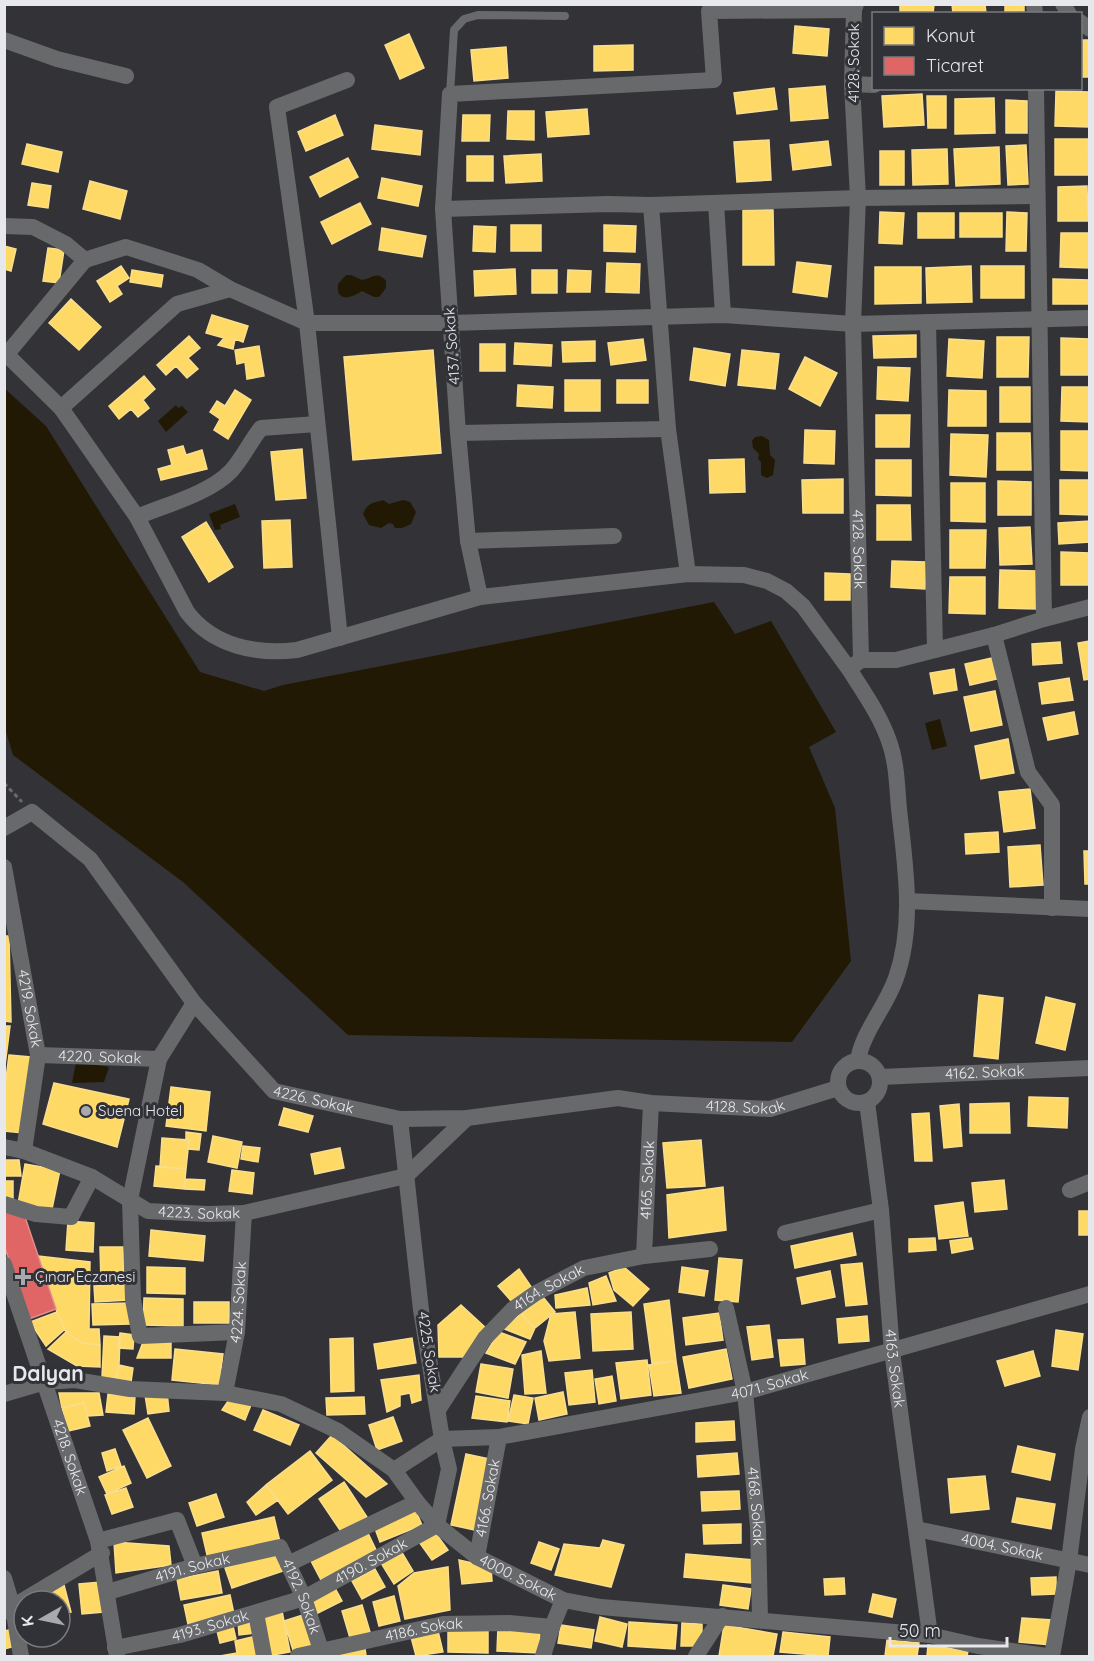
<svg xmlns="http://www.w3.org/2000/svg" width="1094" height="1661" viewBox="0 0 1094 1661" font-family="Quicksand,sans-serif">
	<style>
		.water { fill: #221905 }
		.homes { fill: #ffd966; stroke: #f8de8e; stroke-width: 1.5 }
		.shops { fill: #e06666; stroke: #e28d8e; stroke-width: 1.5 }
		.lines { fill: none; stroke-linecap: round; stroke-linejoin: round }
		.path { stroke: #69696c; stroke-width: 3; stroke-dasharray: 4.5 3; stroke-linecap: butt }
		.lane { stroke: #68696b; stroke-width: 8 }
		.street { stroke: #68696b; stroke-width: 16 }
		.poi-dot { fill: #a8a8ad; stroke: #313138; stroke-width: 2 }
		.labels { text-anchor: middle; stroke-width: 6; stroke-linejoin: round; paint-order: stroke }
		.street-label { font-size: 15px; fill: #e7e8ec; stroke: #313138 }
		.poi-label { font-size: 15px; fill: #e7e8ec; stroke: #313138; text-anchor: start }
		.district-label { font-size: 21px; font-weight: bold; fill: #e7e8ec; stroke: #313138 }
	</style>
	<rect width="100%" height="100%" fill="#323237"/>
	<path class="water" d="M346 275H351L362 280C372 279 377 270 386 281V288L379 297H374L362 291C351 298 336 303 338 284Z
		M4 388 46 426 200 672 264 691 283 685 714 602 735 634 771 621 836 732 809 747 835 808 851 961 792 1042 348 1035 183 882 13 755 4 725Z
		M176 405 178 408 182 406 188 412 166 432 158 421Z
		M762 436 769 440 770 455 775 460 773 475 767 478 761 475V462L758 459 759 454 753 448 752 441 755 437Z
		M383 500 389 504 403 500 410 502 416 512 411 524 402 528H395L393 524 389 523 381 528 369 525 363 514C367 503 373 503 383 500Z
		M235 504 240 517 220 525 221 529 215 530 209 514Z
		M940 719 947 746 932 750 925 723Z
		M76 1062 109 1067 104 1082 72 1083Z"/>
	<path class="homes" d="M900 4H934L933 14H900Z
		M952 4H985L986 14H953Z
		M1005 4H1024V14H1005Z
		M795 26 829 29 827 56 793 53Z
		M409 34 424 68 400 79 385 45Z
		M1080 40H1088L1089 77H1080Z
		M633 45V70L594 71V46Z
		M506 47 508 78 474 81 471 50Z
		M825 86 828 118 791 121 789 89Z
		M774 88 777 109 737 114 734 93Z
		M1056 91 1089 92V127L1055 126Z
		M922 94 924 125 884 127 882 96Z
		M927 96H946V128H928Z
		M994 98 995 133 955 134V99Z
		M1006 100 1027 101V133H1006Z
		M587 109 589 134 548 137 546 112Z
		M508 111H534V140L507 139Z
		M335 115 343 135 306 151 298 132Z
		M463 115H490L489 141H462Z
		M375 125 422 131 420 155 372 149Z
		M1055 139H1088L1089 175H1055Z
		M769 140 771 180 737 182 734 142Z
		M828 141 831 165 793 170 790 145Z
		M27 144 62 152 58 172 22 164Z
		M1026 145 1028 184 1008 185 1006 146Z
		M999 147 1000 184 956 186 954 149Z
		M947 149 948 184 913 185 912 150Z
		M880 151H904V185H880Z
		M541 154 542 181 506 183 504 156Z
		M467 156H493V181H467Z
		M348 158 358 177 320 197 310 177Z
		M382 178 422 186 418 206 378 198Z
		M90 181 127 191 120 219 83 209Z
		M32 183 51 186 48 208 28 205Z
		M1087 186 1088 221H1058V187Z
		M360 203 371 224 332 244 321 222Z
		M743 210H773L774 265H743Z
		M880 212 904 213 902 244 879 243Z
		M1007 212 1027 213 1026 251H1006Z
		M918 213H954V238H918Z
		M960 213H1002V237H960Z
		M511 225H541V251H511Z
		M604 225 636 226 635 252 604 251Z
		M474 226 496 227 495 252 473 251Z
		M382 228 426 236 422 257 379 250Z
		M1061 233H1090V268L1060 267Z
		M4 246 16 249 11 271 4 269Z
		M48 248 64 250 59 283 43 281Z
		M797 262 831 266 827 297 793 292Z
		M607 263 640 264 639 293 606 292Z
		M121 266 129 278 117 286 122 294 110 302 97 281Z
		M971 266 972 302 927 303 926 268Z
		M981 266H1024V298H981Z
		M875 267H921V303L875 304Z
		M515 269 516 294 475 296 474 271Z
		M132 270 163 275 161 287 130 282Z
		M532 270H557V293H532Z
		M568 270 591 271 590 292H567Z
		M1053 279 1090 280V304H1053Z
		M71 299 101 327 79 350 49 323Z
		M212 315 248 326 243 342 235 339 233 349 218 345 224 338 206 333Z
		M916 335V357L874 358 873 336Z
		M189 336 200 348 188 358 198 369 187 378 176 366 166 375 157 365Z
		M997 337H1029L1028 377H997Z
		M1061 338 1090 339V375H1061Z
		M643 339 646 360 611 365 608 343Z
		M949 339 984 341 982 378 947 376Z
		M595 341V361L563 362 562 342Z
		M515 343 552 345 551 366 514 364Z
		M480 344H505V371H480Z
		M259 346 264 376 247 379 245 362 237 364 235 350Z
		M694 348 730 354 725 386 690 380Z
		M433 350 441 453 353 460 344 357Z
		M742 350 779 354 775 389 738 385Z
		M805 357 837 373 820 406 789 389Z
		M878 367 910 368 908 401 877 399Z
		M144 376 155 389 143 400 149 408 138 417 131 409 119 419 109 406Z
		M565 380H600V411H565Z
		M617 380H648V403H617Z
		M518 385 553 387 552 408 517 406Z
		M1000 387H1030V422H1000Z
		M1062 387H1090V422L1061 421Z
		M235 390 251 400 228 439 214 430 220 419 210 412 217 401 225 406Z
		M949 390 986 391V426H948Z
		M876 415H910L909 447H876Z
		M805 430 835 431 834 464 804 463Z
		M1061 431H1090V471L1061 470Z
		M997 433H1030L1031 470H997Z
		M951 434 988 435 986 477 950 475Z
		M183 446 186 455 202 450 207 469 161 480 158 469 172 465 168 450Z
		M302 449 306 498 276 500 271 452Z
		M744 459 745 492 710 493 709 460Z
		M876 460H911V496L876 495Z
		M843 479V513H803L802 480Z
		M1060 480H1090V515L1060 514Z
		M998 481 1031 482V515H998Z
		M951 483H985V522L951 521Z
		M877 505H910L911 540H877Z
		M290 520 292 567 264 568 262 521Z
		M1090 521V542L1059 544 1058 523Z
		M206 522 233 567 209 582 182 537Z
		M1030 527 1032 564 1000 565 999 528Z
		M950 530H986L985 568H950Z
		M1061 552 1090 553V585H1061Z
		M892 561 926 562 925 589 891 587Z
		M1000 570 1037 571V609L999 608Z
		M825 573 850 574V600H825Z
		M950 577H985V614L949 613Z
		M1090 641V679L1084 680 1078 643Z
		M1060 642 1062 663 1033 665 1032 644Z
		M992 658 997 679 970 685 965 664Z
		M954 669 957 690 934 694 930 673Z
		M1069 678 1073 700 1042 704 1039 683Z
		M995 691 1002 725 971 731 964 697Z
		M1074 712 1078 734 1048 740 1043 718Z
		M1008 739 1014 773 981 779 975 746Z
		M1030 789 1035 828 1004 832 999 792Z
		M998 832 999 852 966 854 965 834Z
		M1040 845 1043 885 1010 887 1008 847Z
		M1084 851H1090V884H1085Z
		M4 936H9L11 1022 4 1021Z
		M979 995 1003 998 998 1059 974 1056Z
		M1046 997 1075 1004 1065 1050 1036 1043Z
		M4 1026H10L4 1074Z
		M9 1055 31 1057 23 1133 4 1131V1094Z
		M54 1083 129 1099 117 1147 43 1124Z
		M171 1087 210 1092 206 1131 166 1126Z
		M1029 1097 1068 1098 1067 1128 1028 1126Z
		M1009 1103 1010 1133H970V1104Z
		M959 1104 962 1146 944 1148 940 1106Z
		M284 1108 313 1116 308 1132 279 1125Z
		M929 1113 932 1161H915L912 1114Z
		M186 1132 201 1134 199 1150 188 1149 189 1140H186Z
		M213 1136 242 1142 237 1168 208 1162Z
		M162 1138 189 1140 186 1169 160 1167Z
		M701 1140 705 1186 667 1188 663 1143Z
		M243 1146 260 1148 258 1162 241 1159Z
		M340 1148 344 1168 315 1174 311 1154Z
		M4 1160H19L21 1176H4Z
		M25 1164 60 1170 52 1209 18 1204Z
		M156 1166 186 1169 184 1189 154 1186Z
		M232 1170 254 1173 252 1194 229 1191Z
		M185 1179 205 1180 204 1190 184 1189Z
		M1004 1180 1007 1209 975 1212 972 1183Z
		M4 1181H13V1199L4 1198Z
		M723 1187 726 1230 669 1238 667 1195Z
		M963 1202 968 1236 939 1239 935 1206Z
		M1079 1211H1090V1235H1079Z
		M68 1221 94 1223 93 1252 66 1250Z
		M151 1230 205 1236 203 1261 149 1256Z
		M852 1233 856 1255 795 1268 791 1246Z
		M935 1238 936 1250 909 1252V1239Z
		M971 1238 973 1249 952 1253 950 1241Z
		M100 1247H123L124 1281 101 1282Z
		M38 1256 90 1262 89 1329H99L100 1345 82 1343 66 1332 57 1312Z
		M719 1258 742 1260 738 1302 715 1300Z
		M862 1263 867 1304 846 1306 841 1265Z
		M147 1267 185 1268V1294L147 1293Z
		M624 1267 649 1289 633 1306 614 1290 609 1273Z
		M682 1267 708 1271 704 1296 679 1292Z
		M519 1269 532 1288 512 1302 498 1286Z
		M830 1271 835 1297 802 1304 797 1278Z
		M606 1276 616 1301 593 1305 589 1283Z
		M127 1284 128 1300 95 1302 94 1286Z
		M587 1288 590 1305 556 1308 555 1295Z
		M543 1297 555 1312 535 1328 521 1314Z
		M144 1298 183 1299V1326L143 1325Z
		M669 1300 676 1361 652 1363 644 1304Z
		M194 1302H229V1323H194Z
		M130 1303 131 1324 93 1325 92 1304Z
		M461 1305 486 1328 465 1357H439L438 1325Z
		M57 1312 65 1329 46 1346 30 1322Z
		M575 1312 580 1358 549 1361 544 1341 551 1314Z
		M631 1312 633 1349 593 1351 591 1314Z
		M719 1313 723 1340 686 1345 683 1318Z
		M521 1314 535 1328 530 1339 502 1328Z
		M867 1316 869 1341 839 1343 837 1319Z
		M769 1325 773 1357 752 1360 747 1327Z
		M1056 1330 1083 1334 1078 1370 1052 1366Z
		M66 1332 82 1343 100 1345V1367L77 1366 48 1349Z
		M499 1332 526 1342 515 1364 486 1353Z
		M120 1333 134 1335 133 1349 118 1348Z
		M104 1336 120 1337 119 1365 116 1379 102 1377Z
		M353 1338 354 1391 331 1392 330 1339Z
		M412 1338 416 1363 378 1369 374 1344Z
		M803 1339 805 1364 781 1366 778 1340Z
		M143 1342H171V1358H137Z
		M175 1349 223 1354 219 1385 172 1380Z
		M726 1349 732 1379 689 1388 683 1357Z
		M541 1351 546 1393 525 1394 522 1355Z
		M1033 1351 1040 1376 1005 1386 997 1361Z
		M647 1360 651 1395 621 1399 616 1363Z
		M676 1361 681 1393 654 1396 649 1365Z
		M481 1364 513 1369 508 1398 476 1392Z
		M119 1365 133 1368 131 1382 116 1379Z
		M592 1370 595 1402 569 1405 565 1373Z
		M419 1375 421 1400 412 1403 410 1393 400 1395V1406L387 1412 381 1380Z
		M612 1376 616 1401 599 1404 595 1379Z
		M167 1392 169 1411 148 1414 145 1395Z
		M563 1392 567 1414 539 1420 535 1398Z
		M59 1393H99L103 1415 88 1416 84 1403 62 1408Z
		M108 1394 135 1396 134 1414 106 1412Z
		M514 1395 533 1398 528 1424 508 1421Z
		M476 1396 510 1401 507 1422 472 1418Z
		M231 1397 251 1405 245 1420 222 1410Z
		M364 1397 365 1414 327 1415 326 1398Z
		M84 1403 90 1426 68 1431 62 1408Z
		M263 1410 299 1425 290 1445 254 1430Z
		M393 1417 402 1441 377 1450 369 1425Z
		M148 1418 171 1466 147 1478 123 1430Z
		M734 1421 735 1440 696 1442V1423Z
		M332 1435 387 1484 366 1497 316 1453Z
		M1018 1446 1055 1454 1050 1480 1012 1472Z
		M115 1449 121 1466 107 1471 102 1453Z
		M310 1451 332 1480 288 1514 266 1485Z
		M737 1453 739 1474 698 1477 697 1456Z
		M466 1454 490 1459 475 1530 451 1525Z
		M124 1466 131 1483 107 1494 99 1477Z
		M985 1476 989 1509 951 1513 948 1479Z
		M344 1482 367 1517 342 1533 319 1499Z
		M266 1485 278 1500 256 1515 247 1502Z
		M126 1488 133 1507 112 1514 105 1495Z
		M739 1491 740 1509 702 1511 701 1492Z
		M216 1494 224 1517 197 1526 189 1503Z
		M1017 1498 1055 1504 1051 1529 1012 1522Z
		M415 1509 422 1525 380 1542 374 1526Z
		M274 1517 280 1542 208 1559 202 1533Z
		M741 1524V1543L704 1544 703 1525Z
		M367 1531 377 1552 321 1580 310 1559Z
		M434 1531 448 1550 432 1560 419 1542Z
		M603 1540 624 1545 611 1587 555 1575 564 1544 600 1548Z
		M114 1542 169 1546 171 1565 116 1573Z
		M539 1542 559 1549 551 1570 531 1563Z
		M279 1549 286 1570 232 1588 225 1568Z
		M401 1551 413 1571 394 1584 381 1563Z
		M686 1554 754 1560 751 1583 684 1577Z
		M459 1560 491 1567 492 1581 462 1584Z
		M448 1567 450 1610 405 1619 398 1586 414 1573Z
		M375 1569 385 1587 362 1599 352 1581Z
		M218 1571 222 1593 181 1600 177 1579Z
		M1056 1577V1594L1032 1595 1031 1578Z
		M844 1578 845 1594 825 1595 824 1579Z
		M101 1582 104 1612 82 1614 79 1584Z
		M64 1585 71 1612 60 1616V1601H35Z
		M723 1585 751 1589 748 1609 720 1605Z
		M335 1588 342 1601 316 1614 310 1601Z
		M873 1594 896 1599 892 1617 869 1612Z
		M230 1595 234 1614 188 1624 184 1605Z
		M394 1596 400 1621 379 1626 373 1602Z
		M362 1605 370 1632 350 1638 342 1611Z
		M282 1611 290 1652 268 1656 261 1615Z
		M306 1614 315 1644 293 1650 284 1621Z
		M600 1617 627 1624 622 1647 595 1641Z
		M1022 1618 1053 1620 1051 1645 1019 1642Z
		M254 1620 256 1633 239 1635 238 1622Z
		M629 1622 677 1625 675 1649 628 1646Z
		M682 1623 702 1624V1646H681Z
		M561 1625 594 1630 591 1648 558 1643Z
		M724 1625 777 1634 773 1656H719Z
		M233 1626 236 1639 220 1643 217 1631Z
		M498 1627 540 1629 539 1653 497 1651Z
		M448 1629 488 1630V1653L448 1652Z
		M9 1630 12 1647 4 1649V1631Z
		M438 1631 443 1652 416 1656 411 1637Z
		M783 1632 830 1637 828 1656 780 1652Z
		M256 1636 260 1656H220L237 1653 235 1641Z
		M887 1640 919 1643 917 1656H885Z
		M928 1645 968 1651 967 1656H927Z
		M365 1648 366 1656H339L338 1653Z"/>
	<path class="shops" d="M4 1210 23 1211 56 1309 29 1319 4 1245Z"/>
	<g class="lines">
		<path class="path" d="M4 783 22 802"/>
		<path class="lane" d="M450 94 454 30 464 19 478 15 565 16"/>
		<g class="street">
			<path id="s1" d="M856 4 854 10 852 84 858 198 853 324 861 660 849 669C864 693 880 715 889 741 897 763 897 787 899 809 905 864 915 924 896 978 886 1007 863 1031 858 1060"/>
			<path d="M1034 4 1035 14"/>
			<path d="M1063 4 1069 14"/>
			<path d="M1080 22 1090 29"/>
			<path d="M4 40 57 59 126 76"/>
			<path d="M852 84 874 85"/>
			<path d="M1036 88 1044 619"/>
			<path d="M716 203 723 315"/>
			<path d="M651 205 668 429 688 574"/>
			<path d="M443 209 608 204 651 205 858 198 1036 196"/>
			<path d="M4 226 33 227 66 244 85 260 126 247 198 270 230 289 307 323H450L723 315 853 324 1090 318"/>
			<path d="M928 322 935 650"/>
			<path d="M4 352 61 408 137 517 187 612C213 646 256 655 297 650L480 597 688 574 744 575 767 581 786 591 803 606 849 669"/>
			<path d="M7 354 85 260"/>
			<path d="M61 408 177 304 230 289"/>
			<path d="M458 433 668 429"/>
			<path d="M137 517C165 505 209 494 231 471 242 459 250 442 261 428L317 424"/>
			<path d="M468 541 614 536"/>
			<path d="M480 597 468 541 458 433 443 209 450 94 714 80 709 11 854 10"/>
			<path d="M994 635 1028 772 1052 805V908"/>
			<path d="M340 638 307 323 277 107 347 80"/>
			<path d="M861 660H896L994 635 1044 619 1090 607"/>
			<path id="s2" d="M4 828 32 812 90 859 194 1003 274 1091 400 1119 467 1118 618 1098 651 1103 770 1109 838 1088"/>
			<path id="s3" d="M4 867 38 1055 24 1151"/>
			<path d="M907 901 1090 909"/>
			<path d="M194 1003 159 1059 130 1200 133 1300 140 1336 237 1332"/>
			<path id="s4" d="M38 1055 159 1059"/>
			<circle cx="859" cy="1082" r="21"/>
			<path id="s5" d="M880 1077 1090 1068"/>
			<path id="s6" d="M867 1102 881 1210 892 1351 930 1635"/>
			<path id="s7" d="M4 1147 24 1151 92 1177 148 1211 208 1214 244 1213 406 1176 467 1118"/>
			<path d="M1070 1190 1090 1182"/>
			<path d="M4 1204 36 1214 71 1217 92 1177"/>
			<path d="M785 1233 881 1210"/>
			<path id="s8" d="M644 1256 651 1103"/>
			<path id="s9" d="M4 1264 98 1541 117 1656"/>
			<path id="s10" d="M726 1308 745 1392 758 1527 760 1620"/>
			<path id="s11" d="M225 1393 237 1332 244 1213"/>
			<path id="s12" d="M4 1394 45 1382 75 1380 130 1389 225 1393 281 1404 338 1431 394 1470 417 1502 437 1525 477 1557 563 1600 601 1607 930 1635 978 1646 1047 1656"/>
			<path id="s13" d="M438 1410 485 1338 513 1309 536 1293 584 1268 644 1256 710 1249"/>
			<path id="s14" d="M394 1470 442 1439 499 1437 745 1392 1090 1294"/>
			<path id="s15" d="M916 1529 1090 1565"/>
			<path d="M98 1541 177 1520 195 1566"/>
			<path id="s16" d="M477 1557 499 1437"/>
			<path d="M288 1564 417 1502"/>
			<path d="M4 1578 13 1608 21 1656"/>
			<path id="s17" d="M108 1592 195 1566 280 1547 304 1598 321 1650"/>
			<path d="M4 1612 102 1553"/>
			<path d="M256 1613 264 1656"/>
			<path id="s18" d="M115 1648 180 1635 304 1598 437 1525 449 1469 442 1439 421 1310 400 1119"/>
			<path id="s19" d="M298 1656 443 1624 509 1623 552 1627"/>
			<path d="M543 1656 552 1627 563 1600"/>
			<path d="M696 1656 722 1616"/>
			<path d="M1052 1656 1069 1561 1083 1449 1090 1417"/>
		</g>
	</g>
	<g class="poi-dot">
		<circle cx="86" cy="1111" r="6"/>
		<path d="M20 1268h6v6h6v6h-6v6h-6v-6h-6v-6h6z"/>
	</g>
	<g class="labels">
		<g class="street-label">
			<text transform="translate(854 63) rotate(-90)" y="5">4128. Sokak</text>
			<text transform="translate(452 346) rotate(-94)" y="5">4137. Sokak</text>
			<text dy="5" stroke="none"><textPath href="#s1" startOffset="546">4128. Sokak</textPath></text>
			<text dy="5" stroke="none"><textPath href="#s3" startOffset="144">4219. Sokak</textPath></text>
			<text dy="5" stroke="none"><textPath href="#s4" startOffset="62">4220. Sokak</textPath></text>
			<text dy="5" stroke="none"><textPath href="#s5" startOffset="105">4162. Sokak</textPath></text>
			<text dy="5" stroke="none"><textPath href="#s2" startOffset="444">4226. Sokak</textPath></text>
			<text dy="5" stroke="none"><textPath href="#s2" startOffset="880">4128. Sokak</textPath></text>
			<text dy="5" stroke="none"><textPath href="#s8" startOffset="76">4165. Sokak</textPath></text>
			<text dy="5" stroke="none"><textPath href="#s7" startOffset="210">4223. Sokak</textPath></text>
			<text dy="5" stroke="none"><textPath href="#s13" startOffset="168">4164. Sokak</textPath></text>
			<text dy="5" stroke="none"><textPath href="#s11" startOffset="92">4224. Sokak</textPath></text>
			<text transform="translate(429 1352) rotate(81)" y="5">4225. Sokak</text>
			<text dy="5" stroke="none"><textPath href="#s6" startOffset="268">4163. Sokak</textPath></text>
			<text dy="5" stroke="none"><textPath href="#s14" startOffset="390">4071. Sokak</textPath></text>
			<text dy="5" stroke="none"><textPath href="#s9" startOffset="204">4218. Sokak</textPath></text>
			<text dy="5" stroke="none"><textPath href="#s16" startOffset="60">4166. Sokak</textPath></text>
			<text dy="5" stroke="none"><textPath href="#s10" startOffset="201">4168. Sokak</textPath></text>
			<text dy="5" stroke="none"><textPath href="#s15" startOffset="88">4004. Sokak</textPath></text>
			<text dy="5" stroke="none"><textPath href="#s18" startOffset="272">4190. Sokak</textPath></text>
			<text dy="5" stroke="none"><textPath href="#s17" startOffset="88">4191. Sokak</textPath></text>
			<text dy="5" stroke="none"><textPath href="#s12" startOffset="579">4000. Sokak</textPath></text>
			<text dy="5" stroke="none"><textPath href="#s17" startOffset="232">4192. Sokak</textPath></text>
			<text dy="5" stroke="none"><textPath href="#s18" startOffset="98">4193. Sokak</textPath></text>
			<text dy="5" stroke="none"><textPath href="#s19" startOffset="129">4186. Sokak</textPath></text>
		</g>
		<g class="poi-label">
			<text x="98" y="1116">Suena Hotel</text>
			<text x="35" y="1282">Çınar Eczanesi</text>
		</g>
		<g class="district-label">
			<text x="48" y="1381">Dalyan</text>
		</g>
	</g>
	<rect width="1094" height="1661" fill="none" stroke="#e7e8ec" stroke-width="12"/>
	<rect x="872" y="12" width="210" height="78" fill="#313138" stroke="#7a7a80" stroke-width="1.5"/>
	<rect x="884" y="27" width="30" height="18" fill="#ffd966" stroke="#7a7a80" stroke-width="1.5"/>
	<text x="926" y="42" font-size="18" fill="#e7e8ec">Konut</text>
	<rect x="884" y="57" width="30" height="18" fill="#e06666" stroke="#7a7a80" stroke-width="1.5"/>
	<text x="926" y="72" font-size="18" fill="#e7e8ec">Ticaret</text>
	<g transform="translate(42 1619) rotate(261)"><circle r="28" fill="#313138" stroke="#7a7a80" stroke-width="1.5"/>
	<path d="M0-4.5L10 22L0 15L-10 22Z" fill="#a8a8ad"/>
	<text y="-9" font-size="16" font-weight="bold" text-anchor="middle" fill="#e7e8ec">K</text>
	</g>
	<path d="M890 1637v9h117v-9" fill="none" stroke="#e7e8ec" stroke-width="3"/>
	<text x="899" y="1637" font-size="18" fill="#e7e8ec" stroke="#313138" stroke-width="4.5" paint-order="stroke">50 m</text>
</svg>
